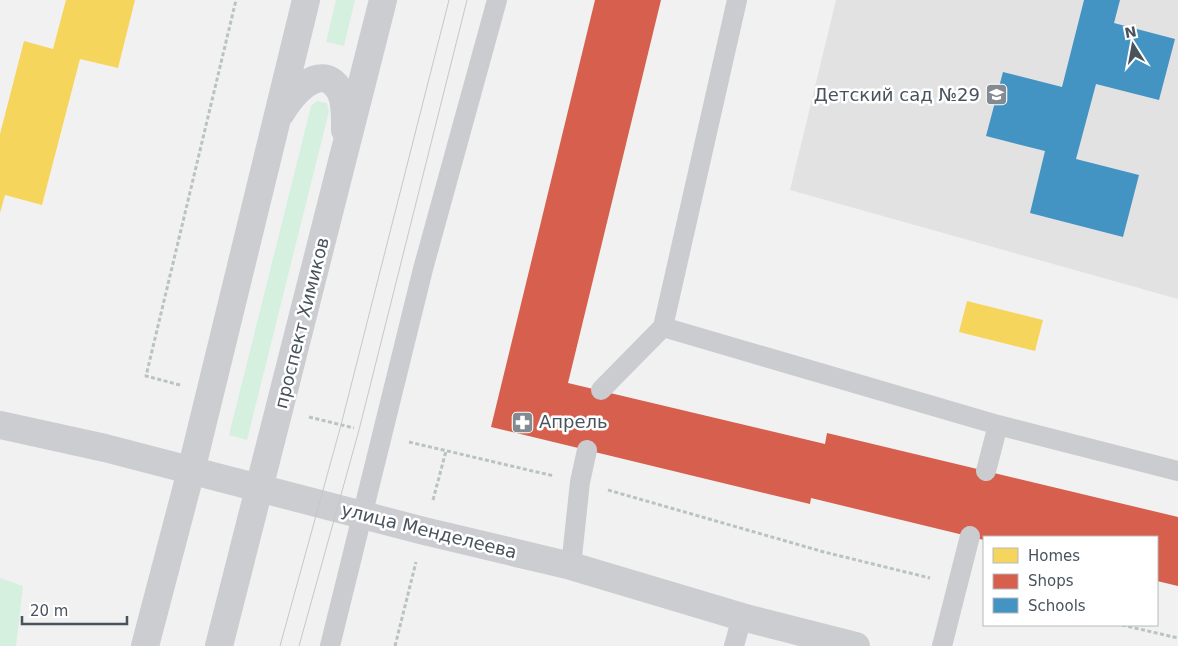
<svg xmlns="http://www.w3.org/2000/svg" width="1178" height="646" viewBox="0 0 1178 646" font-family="'DejaVu Sans',sans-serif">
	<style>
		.education { fill: #e3e2e3 }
		.green { fill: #d6f0e0 }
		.homes { fill: #f6d55c }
		.shops { fill: #d6604d }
		.schools { fill: #4393c3 }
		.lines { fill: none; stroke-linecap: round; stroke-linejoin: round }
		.path { stroke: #b9c4c1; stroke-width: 3; stroke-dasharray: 4 2.5; stroke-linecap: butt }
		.lane { stroke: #cacccf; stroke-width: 20 }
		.secondary { stroke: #cbcdd0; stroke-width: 28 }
		.tram { stroke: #c5c7c9; stroke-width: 1 }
		.labels { text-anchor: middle; stroke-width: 5; stroke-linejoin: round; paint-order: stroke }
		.poi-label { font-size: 18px; fill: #48535d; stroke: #fff; text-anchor: end }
		.street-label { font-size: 18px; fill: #48535d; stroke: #fff }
	</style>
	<rect width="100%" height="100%" fill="#f1f1f1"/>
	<path class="education" d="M836 0H1178V299L790 190Z"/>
	<path class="green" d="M336 0H355L344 46 326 42Z
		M317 101 327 103 329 111 247 440 229 435 311 106Z
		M0 578 23 586 16 646H0Z"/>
	<path class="homes" d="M66 0H135L118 68 80 59 42 205 5 195 0 213V134L24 41 53 49Z
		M967 301 1043 320 1035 351 959 332Z"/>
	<path class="shops" d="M595 0H661L568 383 825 444 827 433 1178 517V586L1157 581V537H984V540L811 498 810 504 491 427Z"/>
	<path class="schools" d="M1084 0H1120L1114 23 1175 39 1159 100 1096 84 1076 159 1139 175 1123 237 1030 213 1045 151 986 136 1003 72 1062 87Z"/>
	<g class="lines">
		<path class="path" d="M180 385 146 376 236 0
			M309 417 354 428
			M409 442 554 476
			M608 490 824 552 930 578
			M433 500 446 451
			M1122 625 1178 638
			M395 646 416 562"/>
		<path class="lane" d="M663 327 737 0
			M601 390 663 327 998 425 1178 471
			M986 471 998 425
			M571 566 580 482 587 450
			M330 646 423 269 497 0
			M734 646 742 617
			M942 646 970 536"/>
		<path class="secondary" d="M281 113C291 95 321 59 340 91 346 102 345 118 345 130
			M0 425 105 448 424 531 571 566 742 617 856 646
			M145 646 191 471 306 0
			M219 646 383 0"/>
		<path class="tram" d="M280 646 341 425 449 0
			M299 646 359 430 467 0"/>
	</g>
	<defs>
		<symbol id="school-square" viewBox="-11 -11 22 22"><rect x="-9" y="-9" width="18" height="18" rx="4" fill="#838a91" stroke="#fff"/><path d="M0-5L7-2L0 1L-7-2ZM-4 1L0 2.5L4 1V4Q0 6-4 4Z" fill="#fff"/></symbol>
		<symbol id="pharmacy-square" viewBox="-11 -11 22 22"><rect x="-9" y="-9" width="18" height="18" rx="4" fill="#838a91" stroke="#fff"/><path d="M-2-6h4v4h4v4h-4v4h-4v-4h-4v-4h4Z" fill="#fff"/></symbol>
	</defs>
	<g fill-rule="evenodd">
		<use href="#school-square" x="984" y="82" width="25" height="25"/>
		<use href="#pharmacy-square" x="510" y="410" width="25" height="25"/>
	</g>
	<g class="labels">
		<g class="poi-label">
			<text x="980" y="101">Детский сад №29</text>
			<text x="539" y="428" text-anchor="start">Апрель</text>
		</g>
		<g class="street-label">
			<text transform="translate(302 323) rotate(-76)" y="6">проспект Химиков</text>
			<text transform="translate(429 531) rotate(14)" y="6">улица Менделеева</text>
		</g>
	</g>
	<rect x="983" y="536" width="175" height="90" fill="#ffffff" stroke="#b6babe"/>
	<rect x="993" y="548" width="25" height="15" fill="#f6d55c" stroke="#b6babe"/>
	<text x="1028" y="561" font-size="15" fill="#48535d">Homes</text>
	<rect x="993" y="574" width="25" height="15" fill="#d6604d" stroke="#b6babe"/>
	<text x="1028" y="586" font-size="15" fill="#48535d">Shops</text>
	<rect x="993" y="598" width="25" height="15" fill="#4393c3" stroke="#b6babe"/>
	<text x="1028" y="611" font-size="15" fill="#48535d">Schools</text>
	<g transform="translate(1133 45) rotate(349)" stroke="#ffffff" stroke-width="4" paint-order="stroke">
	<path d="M0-4L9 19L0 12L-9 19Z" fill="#48535d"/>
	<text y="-8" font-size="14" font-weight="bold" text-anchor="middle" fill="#48535d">N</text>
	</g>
	<path d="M22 616v8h105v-8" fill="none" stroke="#48535d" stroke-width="2.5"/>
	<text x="30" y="616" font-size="15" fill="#48535d" stroke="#ffffff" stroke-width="4" paint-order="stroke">20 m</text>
</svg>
